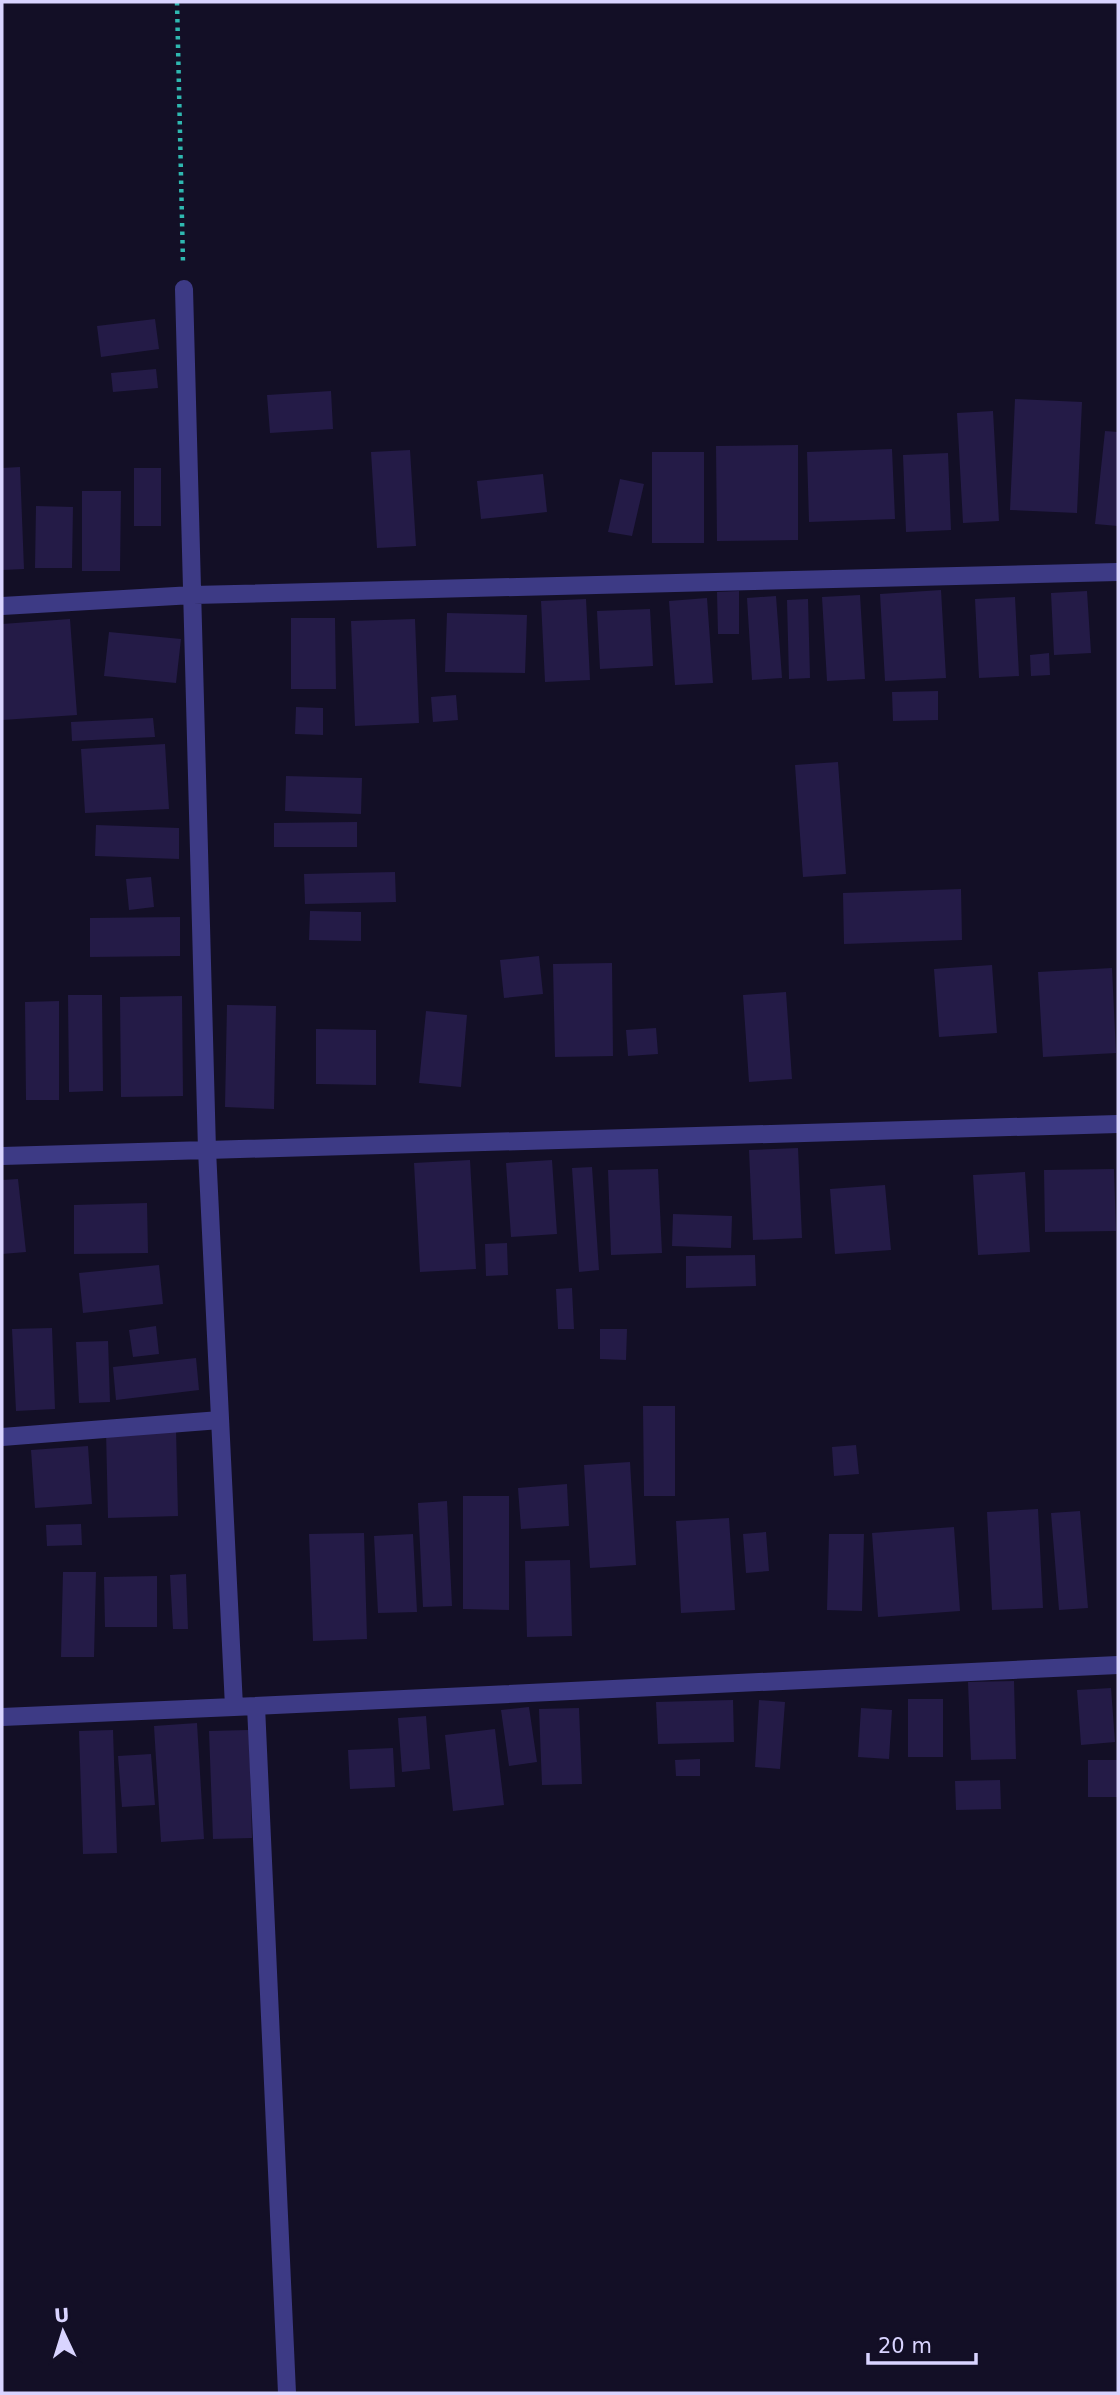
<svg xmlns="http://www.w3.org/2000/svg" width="1120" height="2395" viewBox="0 0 1120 2395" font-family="'DejaVu Sans',sans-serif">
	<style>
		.building { fill: #241b47 }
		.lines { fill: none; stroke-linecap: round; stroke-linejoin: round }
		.path { stroke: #2fb8b0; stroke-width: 4.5; stroke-dasharray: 3.5 5; stroke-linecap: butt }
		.street { stroke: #3d3a85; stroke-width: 18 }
	</style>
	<rect width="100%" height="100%" fill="#130f26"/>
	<path class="building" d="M155 319 159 349 101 357 97 326Z
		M156 369 158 388 113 392 111 373Z
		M331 391 333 429 270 433 267 395Z
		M1015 399 1082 402 1077 513 1010 510Z
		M993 411 999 521 963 523 957 413Z
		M1105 431 1118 432V526L1095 524Z
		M798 445V540L717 541 716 446Z
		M892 449 895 519 809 522 807 452Z
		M410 450 416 546 377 548 371 452Z
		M652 452H704V543H652Z
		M948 453 951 530 906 532 903 455Z
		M20 467 24 569 2 570V468Z
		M134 468H161V526H134Z
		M543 474 547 512 481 519 477 481Z
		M620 479 644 484 632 536 608 532Z
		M82 491H121L120 571H82Z
		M36 506 73 507 72 568H35Z
		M941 590 946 678 885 681 880 594Z
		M739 591V634H718L717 592Z
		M1087 591 1091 653 1054 655 1051 593Z
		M860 595 865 679 827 681 822 597Z
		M776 596 782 678 752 680 747 598Z
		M1015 597 1019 676 979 678 975 599Z
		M707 598 713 683 675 685 669 601Z
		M586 599 590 680 545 682 541 601Z
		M808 599 810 678 789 679 787 600Z
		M650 609 653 666 600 669 597 611Z
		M447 613 527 615 525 673 445 672Z
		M291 618H335L336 689H291Z
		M70 619 77 715 2 720V624Z
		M415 619 419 723 355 726 351 621Z
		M109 632 181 639 176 683 104 676Z
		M1049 653 1050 675 1031 676 1030 655Z
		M938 691V720L893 721 892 692Z
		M456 695 458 720 433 722 431 697Z
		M296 707 323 708V735L295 734Z
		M153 718 155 737 72 741 71 722Z
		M165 744 169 809 85 813 81 749Z
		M838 762 846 874 803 877 795 765Z
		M286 776 362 778 361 814 285 811Z
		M357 822V847H274V823Z
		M96 825 179 828V859L95 856Z
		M395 872 396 902 305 904 304 874Z
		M151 877 154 907 129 910 126 879Z
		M961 889 962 940 844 944 843 893Z
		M310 911 361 912V941L309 940Z
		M180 917V956L90 957V918Z
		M539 956 543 994 504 998 500 960Z
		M612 963 613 1056 555 1057 553 964Z
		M992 965 997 1033 939 1037 934 969Z
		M1112 968 1116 1053 1043 1057 1038 972Z
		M786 992 792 1079 749 1082 743 995Z
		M68 995H102L103 1091 69 1092Z
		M182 996 183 1096 121 1097 120 997Z
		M59 1001V1100H26L25 1002Z
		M227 1005 276 1006 274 1109 225 1107Z
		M426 1011 467 1015 461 1087 419 1083Z
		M656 1028 658 1054 628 1056 626 1030Z
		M316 1029 376 1030V1085L316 1084Z
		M798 1148 802 1238 753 1240 749 1150Z
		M470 1160 476 1269 420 1272 414 1163Z
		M552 1160 557 1234 511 1237 506 1163Z
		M592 1167 599 1270 579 1272 572 1168Z
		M658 1169 662 1253 611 1255 608 1170Z
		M1114 1169 1116 1231 1045 1232 1044 1170Z
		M1025 1172 1030 1252 978 1255 973 1175Z
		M18 1179 26 1252 2 1254V1180Z
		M885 1185 891 1250 835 1254 830 1189Z
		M147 1203 148 1253 74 1254V1205Z
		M673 1214 732 1216 731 1248 672 1246Z
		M507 1243 508 1275 486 1276 485 1244Z
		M755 1255 756 1286 686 1288V1256Z
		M159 1265 163 1304 83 1313 79 1273Z
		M572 1288 574 1329H558L556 1289Z
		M156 1326 159 1354 133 1357 129 1330Z
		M52 1328 55 1409 16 1411 12 1329Z
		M600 1329H627L626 1360 600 1359Z
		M108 1341 110 1402 79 1403 76 1342Z
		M196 1358 199 1390 116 1400 113 1367Z
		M643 1406H675V1496H644Z
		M176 1429 178 1516 108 1518 106 1430Z
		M856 1445 859 1474 834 1476 832 1447Z
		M88 1446 92 1504 35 1508 31 1450Z
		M630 1462 636 1565 590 1568 584 1465Z
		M567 1484 569 1526 521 1529 518 1488Z
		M463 1496H509V1610L463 1609Z
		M447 1501 452 1606 423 1607 418 1503Z
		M1038 1509 1043 1608 992 1610 987 1512Z
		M1080 1511 1088 1608 1059 1610 1051 1513Z
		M729 1518 735 1610 681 1613 676 1521Z
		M81 1524 82 1545 47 1546 46 1525Z
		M954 1527 960 1611 878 1617 872 1533Z
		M766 1532 769 1571 746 1573 743 1534Z
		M364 1533 367 1639 313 1641 309 1534Z
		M413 1534 417 1612 378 1613 374 1536Z
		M829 1534H864L862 1611 827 1610Z
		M570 1560 572 1636 527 1637 525 1561Z
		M63 1572H96L94 1657H61Z
		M186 1574 188 1629H173L170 1575Z
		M157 1576V1627H105L104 1577Z
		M1014 1681 1016 1759 971 1760 968 1682Z
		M1111 1688 1115 1742 1081 1745 1077 1690Z
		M908 1699H943V1757H908Z
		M733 1700 734 1742 658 1744 656 1702Z
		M759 1700 785 1702 780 1769 755 1767Z
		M529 1707 537 1762 509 1766 501 1710Z
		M579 1708 582 1784 542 1785 539 1709Z
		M861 1708 892 1710 889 1759 858 1757Z
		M426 1716 430 1769 402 1772 398 1718Z
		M197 1723 204 1839 161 1842 154 1726Z
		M495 1729 504 1805 453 1811 445 1735Z
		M113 1730 117 1853 83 1854 79 1731Z
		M249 1730 252 1838 213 1839 209 1731Z
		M393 1748 395 1787 350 1789 348 1750Z
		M151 1754 155 1805 122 1807 118 1756Z
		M700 1759V1776H676L675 1760Z
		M1088 1760H1118V1797H1088Z
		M1000 1780 1001 1809 956 1810 955 1781Z"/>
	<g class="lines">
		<path class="path" d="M177 2 183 263"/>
		<path class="street" d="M184 289 207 1150 1118 1124
			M2 606 193 595 1118 572
			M2 1156 207 1150 234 1707 1118 1665
			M2 1437 220 1420
			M256 1706 287 2393
			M2 1717 234 1707"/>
	</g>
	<rect width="1120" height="2395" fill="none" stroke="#d9d4ff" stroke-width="7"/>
	<g transform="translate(63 2332) rotate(356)" stroke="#130f26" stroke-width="5" paint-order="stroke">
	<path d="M0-5L12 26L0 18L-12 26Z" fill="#d9d4ff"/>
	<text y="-10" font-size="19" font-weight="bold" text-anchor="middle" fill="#d9d4ff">U</text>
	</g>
	<path d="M868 2353v10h108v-10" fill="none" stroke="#d9d4ff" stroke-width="3.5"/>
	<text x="878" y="2353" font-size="21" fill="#d9d4ff" stroke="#130f26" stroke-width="5" paint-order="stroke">20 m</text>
</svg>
